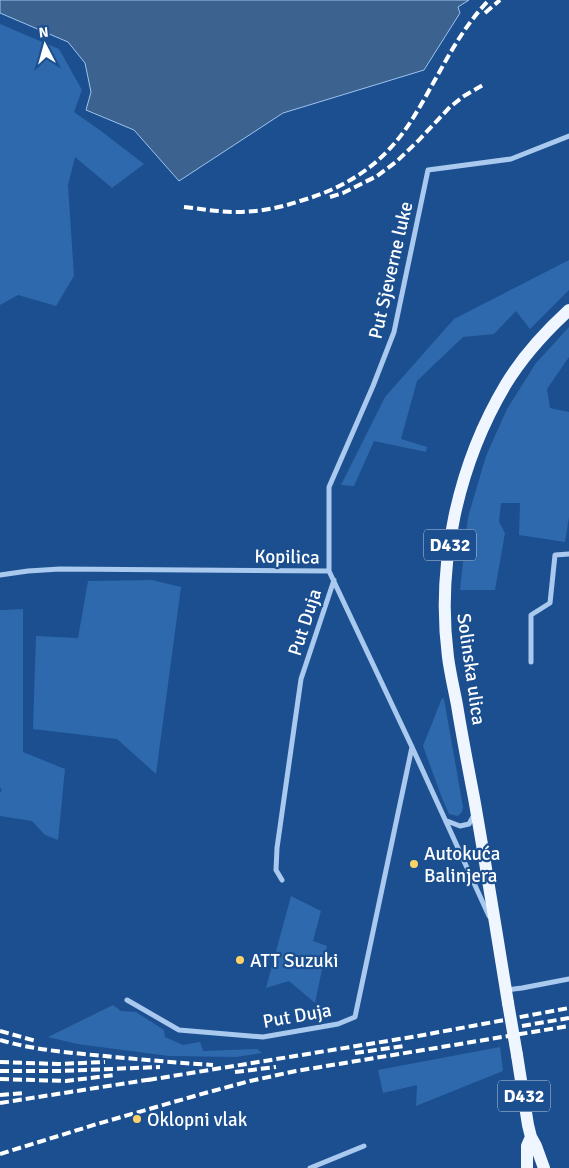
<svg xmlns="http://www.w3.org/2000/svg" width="569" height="1168" viewBox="0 0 569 1168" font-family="Signika,sans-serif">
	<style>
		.green { fill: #2e69ad }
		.water { fill: #3c6290; stroke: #9cc4f0 }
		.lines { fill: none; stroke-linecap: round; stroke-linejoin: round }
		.street { stroke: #a9c9ee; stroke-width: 5 }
		.primary { stroke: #f0f6ff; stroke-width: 12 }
		.rail { stroke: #fff; stroke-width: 4; stroke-dasharray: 9 4; stroke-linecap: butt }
		.primary-bridge { stroke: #f0f6ff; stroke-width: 12 }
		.poi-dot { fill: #ffd166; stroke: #1b4f8f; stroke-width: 2 }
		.labels { text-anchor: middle; stroke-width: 4.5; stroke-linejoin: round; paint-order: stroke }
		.shield { fill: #1b4f8f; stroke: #bbcadd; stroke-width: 1 }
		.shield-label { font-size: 18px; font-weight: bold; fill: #fff }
		.street-label { font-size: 19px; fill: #fff; stroke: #1b4f8f }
		.poi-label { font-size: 19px; fill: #fff; stroke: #1b4f8f; text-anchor: start }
	</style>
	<rect width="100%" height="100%" fill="#1b4f8f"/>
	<path class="green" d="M0 24 59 49 82 90 74 112 101 131 144 164 112 188 75 157 68 185 74 276 56 306 18 295 0 305Z
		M569 260V290L530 329 516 311 494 334 463 337 417 381 401 439 427 447 426 452 374 441 354 486 341 485 385 397 454 319Z
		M569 327V357L547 389 550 408 569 412V517L565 542 519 535 520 503H501L499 522 505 533 495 590H460L468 517 486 456 507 409 536 363Z
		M152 580 181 587 156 774 117 739 33 729 36 636 78 638 88 581Z
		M23 609V752L65 769 58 840 45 835 32 821 0 816V792L2 791 0 787V610Z
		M442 698 444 699 463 807 462 812 458 816 449 814 442 798 423 746Z
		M291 896 321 911 313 941 327 946 315 1003 289 981 266 988Z
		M113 1005 121 1011 136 1012 164 1030 165 1037 183 1045 200 1042 203 1051 257 1049 262 1053 236 1057 169 1056 77 1044 48 1037Z
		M500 1047 503 1071 416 1106 417 1085 383 1093 378 1070Z"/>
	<path class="water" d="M0 0H469L458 7 460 13 424 70 283 113 179 181 134 130 86 110 91 92 85 63 68 42 0 13Z"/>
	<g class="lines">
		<path class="street" d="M0 575 28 571 60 569 329 571
			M531 662V615L550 603 555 555 569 554
			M447 821 460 826 469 824 474 815
			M282 880 276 870 277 848 301 679 334 580
			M489 916 412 747 329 571V487L373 386 394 332 428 170 511 159 569 136
			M506 990 522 988 569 979
			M127 1000 179 1030 263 1037 338 1024 355 1017 412 747
			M310 1168 364 1146"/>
		<path class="primary" d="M508 1003C497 935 486 866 474 798 468 767 462 736 457 705 454 689 450 673 448 657 436 565 458 464 506 384 523 356 545 332 569 310
			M517 1055 528 1125 531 1137 536 1146 544 1168
			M527 1168V1146L531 1137"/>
		<path class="rail" d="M485 13 500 0
			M330 197 343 193 377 176 396 162 418 141 450 107 464 96 483 85
			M184 207C202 209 219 212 237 212 259 212 279 208 300 201 349 187 386 162 413 118 438 78 456 34 489 0
			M522 1026 569 1018
			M0 1031 36 1041
			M0 1040C37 1051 76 1053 114 1057 147 1060 180 1063 213 1065
			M355 1053 404 1046
			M0 1062 58 1064 105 1062
			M0 1071H60L160 1067
			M235 1072 276 1067
			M0 1079 66 1081 114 1075
			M148 1080 418 1036 569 1008
			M0 1095 25 1093
			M0 1103 153 1079
			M0 1154 97 1124 198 1095 250 1081 296 1071 569 1026"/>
		<path class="primary-bridge" d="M508 1003 517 1055"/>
	</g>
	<g class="poi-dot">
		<circle cx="414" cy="864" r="5"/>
		<circle cx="240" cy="960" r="5"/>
		<circle cx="137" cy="1119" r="5"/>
	</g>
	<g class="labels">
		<g class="shield">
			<rect x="424" y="529.5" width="52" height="31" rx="4"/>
			<rect x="498" y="1080.5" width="52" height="31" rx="4"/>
		</g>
		<g class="shield-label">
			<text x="450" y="551">D432</text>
			<text x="524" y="1102">D432</text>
		</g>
		<g class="street-label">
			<text transform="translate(390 270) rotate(-77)" y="7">Put Sjeverne luke</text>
			<text transform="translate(287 556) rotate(1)" y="7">Kopilica</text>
			<text transform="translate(304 622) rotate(-72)" y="7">Put Duja</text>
			<text transform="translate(472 669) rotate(82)" y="7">Solinska ulica</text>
			<text transform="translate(297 1015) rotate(-10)" y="7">Put Duja</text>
		</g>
		<g class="poi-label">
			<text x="424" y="860">Autokuća<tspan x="424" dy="22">Balinjera</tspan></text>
			<text x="250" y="967">ATT Suzuki</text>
			<text x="147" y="1126">Oklopni vlak</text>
		</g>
	</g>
	<g transform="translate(45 45) rotate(354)" stroke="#1b4f8f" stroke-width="4" paint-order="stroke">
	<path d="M0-4L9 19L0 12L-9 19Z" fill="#ffffff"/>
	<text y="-8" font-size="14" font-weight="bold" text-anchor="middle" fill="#ffffff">N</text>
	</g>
</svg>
